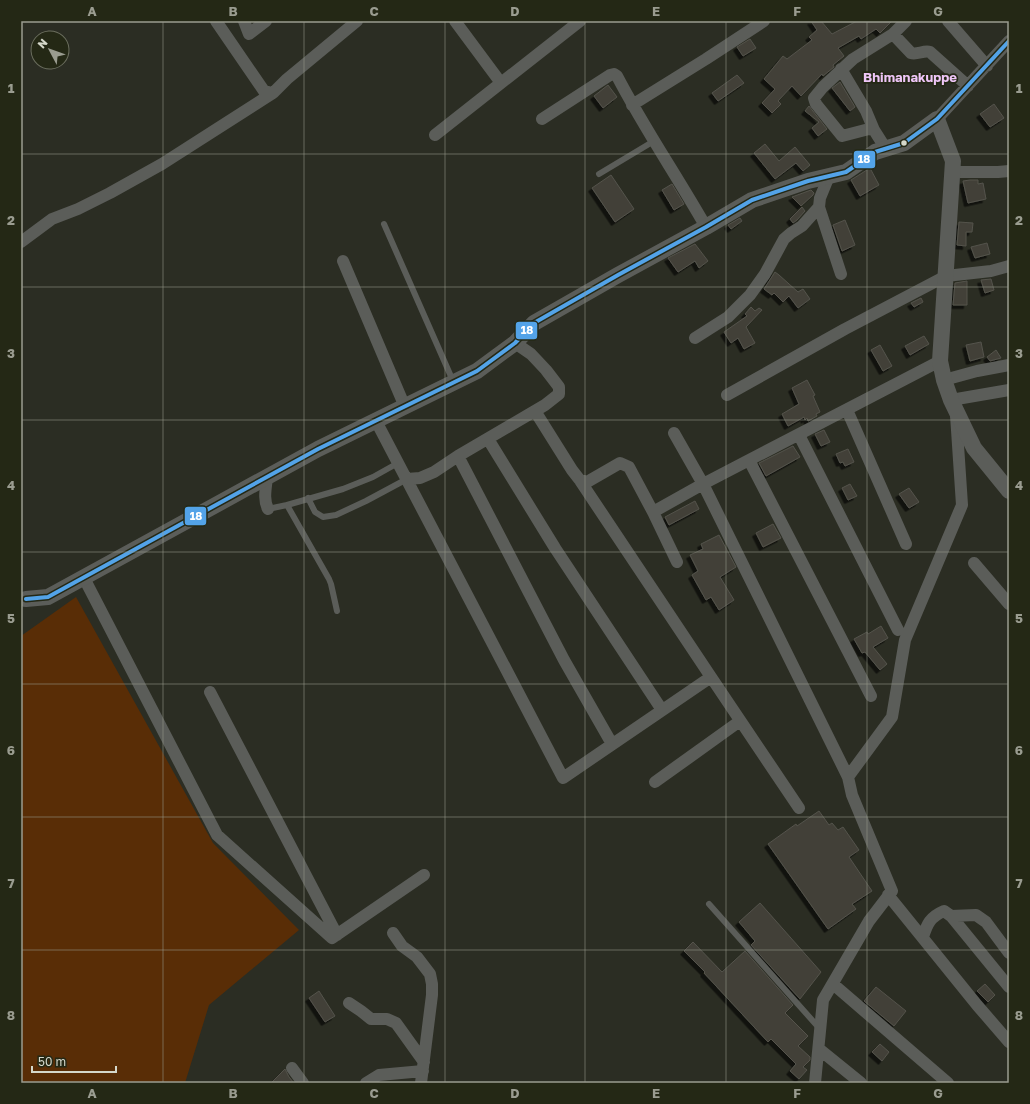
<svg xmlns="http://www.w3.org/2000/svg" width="1030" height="1104" viewBox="0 0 1030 1104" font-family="'Golos Text',sans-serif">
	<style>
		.green { fill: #592d06 }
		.building { fill: #424139; stroke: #54534b; filter: url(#shadow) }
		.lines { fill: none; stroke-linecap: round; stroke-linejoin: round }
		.service { stroke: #5b5d59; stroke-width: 6 }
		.minor { stroke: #5b5d59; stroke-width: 12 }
		.tertiary { stroke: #5b5d59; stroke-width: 16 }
		.bus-1-casing { stroke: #242815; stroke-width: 7 }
		.bus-1 { stroke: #53a3e8; stroke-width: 4 }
		.grid { fill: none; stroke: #9a9c90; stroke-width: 1; stroke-opacity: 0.55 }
		.bus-dot { fill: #d5d8cb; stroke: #242815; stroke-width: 1.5 }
		.labels { text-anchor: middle; stroke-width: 3.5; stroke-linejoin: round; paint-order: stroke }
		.neighbourhood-label { font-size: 13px; font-weight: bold; fill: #efc6f8; stroke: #242815 }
		.line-badge { stroke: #242815; stroke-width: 1.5 }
		.badge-label { font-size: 11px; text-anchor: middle; font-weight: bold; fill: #fff }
		.neatline { fill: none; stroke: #9a9c90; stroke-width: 1.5 }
		.grid-label { font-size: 13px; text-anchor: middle; font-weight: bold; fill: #9a9c90 }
	</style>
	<defs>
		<filter id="shadow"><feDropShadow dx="-3.5" dy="3.5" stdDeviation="0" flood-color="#0009"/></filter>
	</defs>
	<rect width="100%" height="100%" fill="#2b2d23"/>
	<path class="green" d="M76 597 213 843 299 930 209 1005 185 1083H21V636Z"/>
	<path class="building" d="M811 21H821L832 34 857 21H892L880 33 876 29 861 39 859 36 838 48 844 56 833 65 834 67 823 76 822 74 801 96 792 86 778 101 781 104 772 113 762 103 775 89 764 79 783 56 787 59 812 40 809 37 817 30Z
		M750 39 756 48 743 56 737 47Z
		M737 75 744 83 718 101 712 93Z
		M840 82 855 107 850 111 832 88Z
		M608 85 617 97 603 108 594 96Z
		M994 104 1004 118 990 127 980 114Z
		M809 106 827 129 818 136 812 128 819 122 805 111Z
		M765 144 779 161 795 147 810 165 803 171 796 163 775 179 754 153Z
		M870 168 879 185 860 196 851 180Z
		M611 175 634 209 615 222 592 188Z
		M970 180H978V184L983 183 986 199 968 203 963 181Z
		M672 184 684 204 674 210 662 190Z
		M811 190 814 193 813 195 801 206 792 197Z
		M802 207 805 211 797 220 793 223 790 219Z
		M740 218 742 221 731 229 728 225Z
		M845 220 855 245 842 251 833 225Z
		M959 222 973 223 972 232H966V246L957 245Z
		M987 243 990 254 975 258 971 247Z
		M695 244 708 261 699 268 695 261 678 272 668 258Z
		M775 272 779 275 798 292 803 289 810 299 798 308 789 296 783 302 774 293 772 295 764 289Z
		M991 279 994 290 985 293 981 280Z
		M967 281V305H953L955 283Z
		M921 298 923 302 914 307 911 303Z
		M751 307 755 311 759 308 762 310 746 327 755 343 744 349 738 338 731 343 724 332 747 316 745 314Z
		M924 336 929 344 910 355 905 346Z
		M981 342 984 357 970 361 966 345Z
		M880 345 892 366 883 371 871 350Z
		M996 350 1001 358 990 361 987 357Z
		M807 380 815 395 813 396 820 412 816 414 817 416 808 421 807 418 805 420 804 417 788 426 782 414 799 404 792 388Z
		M824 430 830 442 821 446 815 434Z
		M793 446 800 457 766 476 759 463Z
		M848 449 854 462 845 466 843 462 840 463 836 454Z
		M850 484 857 496 848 500 842 488Z
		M909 488 919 502 909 508 899 494Z
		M695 501 699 509 669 525 665 517Z
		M773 524 781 538 763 547 756 533Z
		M719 535 736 567 720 577 734 600 719 610 711 597 706 600 692 575 698 571 690 555 703 549 701 544Z
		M881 626 888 638 873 647 887 664 880 670 865 652 862 653 854 639 867 632 868 634Z
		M819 811 829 825 832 823 838 830 843 827 859 850 849 857 872 891 852 904 856 909 828 929 768 844 796 824 797 826Z
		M760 903 821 972 800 999 751 945 755 941 739 922Z
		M693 942 722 972 745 951 793 1005 785 1013 808 1036 798 1046 810 1057V1060L803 1067 807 1070 799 1079 790 1071 796 1064 771 1039 768 1042 704 973 705 972 684 951Z
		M985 984 995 995 988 1002 977 991Z
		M876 987 906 1011 894 1026 864 1001Z
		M319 991 335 1016 325 1022 309 998Z
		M880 1044 889 1052 882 1061 872 1052Z
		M285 1069 289 1077 294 1083H271Z"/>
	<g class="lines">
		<path class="service" d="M599 174 654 141
			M384 224 453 381
			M308 498 315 512 323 517 336 515 366 501 407 479
			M287 505 343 489 373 477 398 463
			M268 509 287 505 329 579 331 584 337 611
			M709 904 820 1029"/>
		<path class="minor" d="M216 21 264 91 273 93 287 79 357 21
			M244 21 249 34 266 21
			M948 21 987 66
			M893 34 911 53C917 55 924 50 930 52L968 86
			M841 69 866 111 874 130
			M501 83 580 21
			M632 105 706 59 764 21
			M542 119 610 75 614 74 617 76C644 128 677 176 706 227
			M937 119 1009 41
			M435 135 501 83 455 21
			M886 149 874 130 869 129 842 136 816 104 814 98 823 87 853 59 893 34 906 21
			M952 172H998L1009 171
			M819 207 841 274
			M21 242 52 219 78 209 110 193 162 164 273 93
			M343 261 405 407
			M695 338 728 317 750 295 765 274 784 239 791 233 802 226 819 207 820 198 829 176
			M944 380 977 371 1009 365
			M727 395 845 329 946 276 991 271 1009 266
			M951 400 1009 390
			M847 410 906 544
			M535 411 572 470 579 479 587 482 620 463 629 467 653 512 677 562
			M376 421 563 778 711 677 579 479
			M674 433 703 484 848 777 852 795 892 891 869 921 823 1000 815 1083
			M799 435 898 630
			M488 439 555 548 662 710
			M458 456 564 660 612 744
			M749 460 871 696
			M267 477C266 488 263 499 268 509
			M407 479 420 478 434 472 458 456 545 405 559 394V387L546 370 531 354 515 343
			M653 512 703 484 940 361
			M974 563 1009 604
			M84 578 217 835 332 938 424 875
			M711 677 799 808
			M210 692 337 935
			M848 777 892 717 905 640 962 505 956 415
			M655 782 740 721
			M888 895 977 1005 1009 1042
			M951 916 976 915 986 922 1009 953
			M393 933 402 946 417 957 430 974 432 984V995L421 1083
			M923 937C927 924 930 917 944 911L951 916 1009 987
			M833 984 948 1083
			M349 1003 361 1011 371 1019H387L396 1023 424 1062
			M819 1049 861 1083
			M292 1068 303 1083
			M366 1083 379 1075 423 1071"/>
		<path class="tertiary" d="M26 599 48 597 318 449 477 371 515 343 534 323 618 275 706 227 752 200 808 181 846 172 875 152 904 143 937 119 953 161 940 361 944 380 951 400 974 448 1009 491"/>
		<defs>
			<path id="bus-1" d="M26 599 48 597 318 449 477 371 515 343 534 323 618 275 706 227 752 200 808 181 846 172 875 152 904 143 937 119 1009 41"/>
		</defs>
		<use href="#bus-1" class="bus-1-casing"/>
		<use href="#bus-1" class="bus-1"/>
	</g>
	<path class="grid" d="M163 21V1083M304 21V1083M445 21V1083M585 21V1083M726 21V1083M867 21V1083M21 154H1009M21 287H1009M21 420H1009M21 552H1009M21 684H1009M21 817H1009M21 950H1009"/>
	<circle class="bus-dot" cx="904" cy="143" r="3.5"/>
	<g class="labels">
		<g class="neighbourhood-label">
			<text x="910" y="82">Bhimanakuppe</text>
		</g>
	</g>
	<g class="line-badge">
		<rect x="853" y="150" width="23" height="19" rx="4" fill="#53a3e8"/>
		<rect x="515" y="321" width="23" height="19" rx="4" fill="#53a3e8"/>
		<rect x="184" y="506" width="23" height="20" rx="4" fill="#53a3e8"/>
	</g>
	<g class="badge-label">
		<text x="864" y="163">18</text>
		<text x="527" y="334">18</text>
		<text x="196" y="520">18</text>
	</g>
	<rect width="1030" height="1104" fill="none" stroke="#242815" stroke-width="44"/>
	<g transform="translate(50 50) rotate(311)"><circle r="19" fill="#242815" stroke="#6b6e5e"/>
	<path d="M0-3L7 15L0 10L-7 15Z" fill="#9a9c90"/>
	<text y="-6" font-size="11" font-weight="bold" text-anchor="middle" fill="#d5d8cb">N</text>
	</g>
	<path d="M32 1066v6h84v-6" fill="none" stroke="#d5d8cb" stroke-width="2"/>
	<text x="38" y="1066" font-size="12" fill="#d5d8cb" stroke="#242815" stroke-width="3" paint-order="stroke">50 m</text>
	<rect x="22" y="22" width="986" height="1060" class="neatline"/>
	<g class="grid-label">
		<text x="92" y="16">A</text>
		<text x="233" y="16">B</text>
		<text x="374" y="16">C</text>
		<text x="515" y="16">D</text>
		<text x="656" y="16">E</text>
		<text x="797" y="16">F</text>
		<text x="938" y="16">G</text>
		<text x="11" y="93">1</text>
		<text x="1019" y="93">1</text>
		<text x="11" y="225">2</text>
		<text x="1019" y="225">2</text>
		<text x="11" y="358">3</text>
		<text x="1019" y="358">3</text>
		<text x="11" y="490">4</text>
		<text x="1019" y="490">4</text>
		<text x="11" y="623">5</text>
		<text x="1019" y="623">5</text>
		<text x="11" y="755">6</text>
		<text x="1019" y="755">6</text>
		<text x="11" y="888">7</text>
		<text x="1019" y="888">7</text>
		<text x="11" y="1020">8</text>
		<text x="1019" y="1020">8</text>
		<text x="92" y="1098">A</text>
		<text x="233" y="1098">B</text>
		<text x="374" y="1098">C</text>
		<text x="515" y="1098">D</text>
		<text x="656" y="1098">E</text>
		<text x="797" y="1098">F</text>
		<text x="938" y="1098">G</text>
	</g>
</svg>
